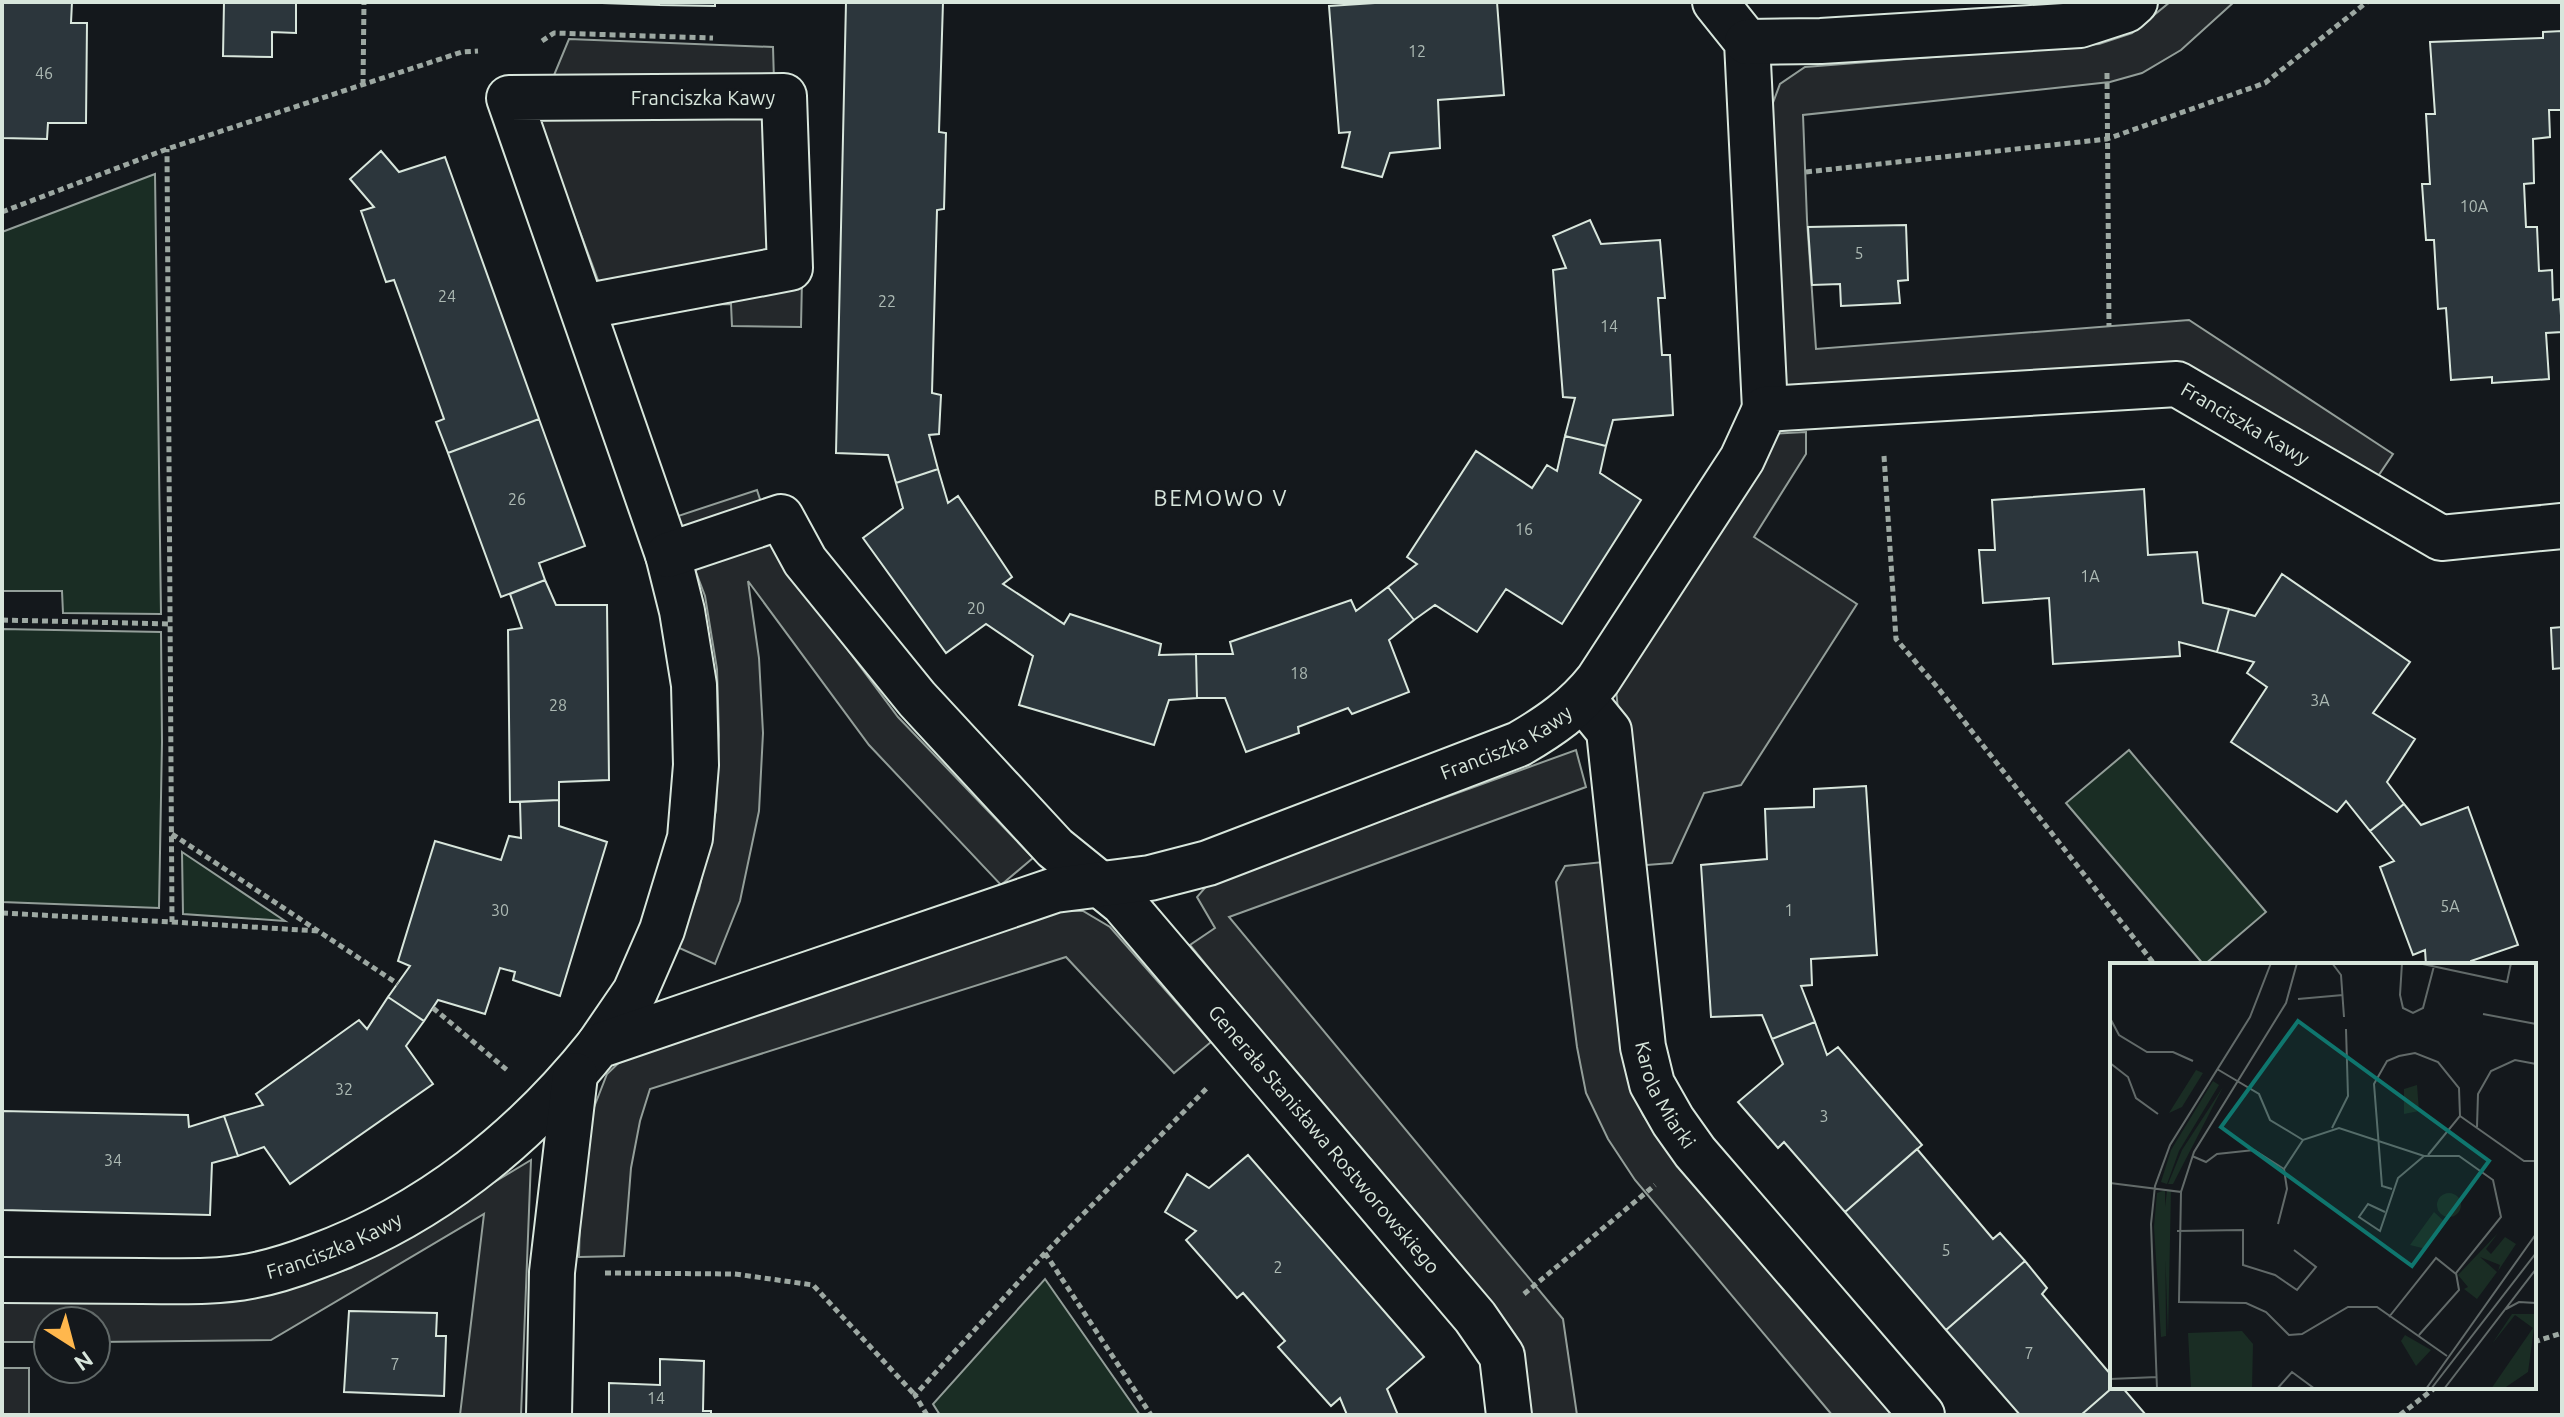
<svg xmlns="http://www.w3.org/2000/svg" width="2564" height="1417" viewBox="0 0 2564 1417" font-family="Ubuntu,sans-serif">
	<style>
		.green { fill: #1a2d24; stroke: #939e99; stroke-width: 2 }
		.parking { fill: #24282b; stroke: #939e99; stroke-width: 2 }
		.building { fill: #2c363c; stroke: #d8e6dc; stroke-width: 2 }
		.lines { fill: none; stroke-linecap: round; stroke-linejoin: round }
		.street-casing { stroke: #d8e6dc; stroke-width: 48 }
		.path { stroke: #9da8a2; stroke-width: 5; stroke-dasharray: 6 4; stroke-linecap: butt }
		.street { stroke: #14181c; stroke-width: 44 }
		.labels { text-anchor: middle; stroke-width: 6; stroke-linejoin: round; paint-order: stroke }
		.number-label { font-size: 16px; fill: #adbab4 }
		.street-label { font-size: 20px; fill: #d8e6dc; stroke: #14181c }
		.neighbourhood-label { font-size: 22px; letter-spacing: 2px; fill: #d8e6dc; stroke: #14181c }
		.inset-road { fill: none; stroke: #626a69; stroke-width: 2 }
		.view { fill: #0f766e; fill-opacity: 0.15; stroke: #0f766e; stroke-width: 4 }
		.inset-edge { fill: none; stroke: #d8e6dc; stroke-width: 4 }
	</style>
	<rect width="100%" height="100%" fill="#14181c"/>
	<path class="green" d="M155 174 161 614 63 613 62 591H2V232Z
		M2 629 161 632 162 742 159 908 2 902Z
		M2129 750 2266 912 2204 965 2066 803Z
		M182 852 285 921 183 914Z
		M1045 1279 1140 1415H940L933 1404Z"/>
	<path class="parking" d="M2170 2H2234L2181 50 2142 73 2110 82 1803 115 1807 220 1816 349 2189 320 2393 454 2368 491 2172 362 1774 394 1764 127 1780 84 1805 67 2099 44 2132 33Z
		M569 39 773 47 779 254 802 279 801 327 732 326 731 304 653 305 612 318 537 116Z
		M1806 432V454L1754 537 1857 604 1741 785 1704 793 1672 863 1634 866 1614 670 1768 434Z
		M757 490 769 527 789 571 898 717 1033 858 1001 885 869 745 748 581 759 658 763 733 759 811 740 901 715 964 677 947 699 890 716 810 719 735 717 669 705 596 675 517Z
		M1576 750 1586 787 1229 917 1563 1319 1577 1415H1531L1522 1355 1190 945 1215 928 1197 897 1209 883Z
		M1603 862 1620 1043 1628 1079 1643 1115 1668 1151 1897 1415H1832L1635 1180 1608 1139 1586 1093 1577 1047 1556 882 1565 866Z
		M1049 910 1083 911 1110 927 1211 1042 1174 1073 1066 957 650 1089 640 1121 631 1168 624 1256 579 1257 581 1173 589 1120 607 1074 628 1054Z
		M531 1160 521 1415H460L484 1214 271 1340 96 1342V1321H48V1342H2V1301L280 1291 351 1268Z
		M2 1368H29V1415H2Z"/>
	<path class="building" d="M2 2H72L71 23H87L86 123H48L47 139 2 138Z
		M224 2H296V33L272 32V57L223 56Z
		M573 2H659V5Z
		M659 2H715V6L659 5Z
		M846 2H943L939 132 946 133 944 209 937 210 932 393 941 395 939 434 929 435 938 469 896 483 888 455 836 453Z
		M1390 2H1497L1504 95 1438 100 1440 148 1390 153 1382 177 1342 167 1350 132 1339 133 1329 6Z
		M2562 31V110H2549L2550 137 2533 139 2534 183 2524 184 2526 227H2537L2539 271 2552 270 2553 300 2560 299 2562 332 2546 333 2549 379 2492 383V377L2451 380 2446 308 2438 309 2434 240H2426L2422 184H2430L2426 114H2435L2430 42 2543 38V32Z
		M381 151 399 172 445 157 539 419 448 453 436 422 444 419 405 310 394 280 386 282 361 211 374 207 350 179Z
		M1590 220 1601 244 1660 240 1665 298H1658L1662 355H1670L1673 415 1613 420 1606 446 1565 436 1575 398 1563 397 1553 270 1566 268 1553 236Z
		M1906 225 1908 280 1898 281 1900 303 1841 306 1840 284 1812 285 1808 227Z
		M539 419 585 546 539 563 545 580 501 597 448 453Z
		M1565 436 1606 446 1600 473 1641 500 1562 624 1506 589 1477 632 1435 605 1414 620 1388 587 1417 564 1407 557 1476 451 1532 488 1547 465 1557 471Z
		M938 469 948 503 958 496 1012 577 1003 584 1064 624 1070 614 1161 644 1159 655 1196 654 1197 698 1169 700 1154 745 1019 705 1033 656 986 624 946 653 863 538 903 508 896 483Z
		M2144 489 2148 555 2197 552 2203 603 2229 609 2217 652 2179 642 2180 656 2053 664 2049 598 1983 603 1979 550H1995L1992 500Z
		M2282 574 2410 662 2373 713 2415 739 2387 782 2404 804 2370 831 2346 801 2337 812 2231 742 2267 687 2247 673 2254 662 2217 652 2229 609 2255 616Z
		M545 580 556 605H607L609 780 559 782V800L510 802 508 630 522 628 510 594Z
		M1388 587 1414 620 1389 640 1409 692 1352 714 1348 708 1298 727 1299 733 1246 752 1225 698H1197L1196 654H1233L1230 642 1351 600 1356 611Z
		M2562 627V668L2553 669 2551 628Z
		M1866 786 1877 955 1811 959 1812 985 1801 986 1815 1022 1772 1039 1762 1015 1711 1017 1701 865 1767 859 1765 809 1814 807V789Z
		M559 800V826L607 842 560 996 513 980 515 972 500 968 485 1014 438 1000 424 1021 388 997 410 966 398 961 435 841 501 860 509 836 521 838 520 802Z
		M2404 804 2421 825 2468 807 2518 945 2471 961V965H2426L2425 950 2413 955 2380 867 2394 861 2370 831Z
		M388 997 424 1021 406 1046 433 1084 290 1184 264 1147 238 1156 224 1116 263 1105 256 1094 359 1020 367 1029Z
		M1815 1022 1827 1055 1838 1047 1922 1145 1845 1212 1784 1142 1778 1148 1738 1102 1783 1064 1772 1039Z
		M2 1111 188 1115 189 1127 224 1116 238 1156 212 1163 210 1215 2 1210Z
		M1917 1149 1993 1239 2000 1233 2025 1261 1946 1330 1845 1212Z
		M1248 1155 1424 1357 1387 1389 1398 1415H1347L1340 1398 1331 1406 1278 1347 1285 1341 1243 1293 1237 1298 1186 1240 1196 1231 1165 1212 1187 1174 1209 1188Z
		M2025 1261 2047 1288 2042 1294 2112 1376 2113 1387 2081 1415H2020L1946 1330Z
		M349 1311 437 1313 436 1336H446L444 1396 344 1392Z
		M660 1359 704 1361 703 1411H711V1415H609V1383L660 1385Z
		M2113 1387H2122L2146 1415H2081Z"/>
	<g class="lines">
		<defs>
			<g id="street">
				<path d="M1715 2 1747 42 1765 409"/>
				<path d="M1747 42 1821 41 2080 25 2126 10 2135 2"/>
				<path d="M582 307 790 268 784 96 509 98 668 555 682 611 694 685 696 765 690 838 662 930 635 992 598 1046"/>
				<path id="s1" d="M668 555 781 517 805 561 917 699 1055 848 1123 903 1475 1317 1502 1356 1509 1415"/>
				<path id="s2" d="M1583 699 1609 731 1643 1047 1652 1084 1673 1121 1695 1152 1922 1415"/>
				<path id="s3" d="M2 1280C49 1280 95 1281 142 1281 178 1281 215 1283 251 1276 272 1272 294 1265 315 1257 428 1216 523 1140 598 1046L1055 890 1150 878 1208 863 1519 744C1550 726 1576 708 1598 680L1742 459 1765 409 2177 384 2441 538 2562 526"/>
				<path d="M549 1415 552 1272 575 1075"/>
			</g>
		</defs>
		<use href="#street" class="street-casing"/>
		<path class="path" d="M542 41 554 33 713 38
			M2107 73 2109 326
			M363 85 364 2
			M1806 172 2107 139 2265 83 2367 2
			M2 212 167 149 462 52 478 51
			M1884 456 1896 639 1938 688 2155 965
			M2 620 170 624
			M172 834 398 984
			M2 913 172 922 167 149
			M172 922 318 931
			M433 1008 507 1070
			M1045 1253 1151 1415
			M605 1273 735 1274 813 1285 915 1395
			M1524 1294 1655 1185
			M2534 1342 2562 1333
			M927 1415 915 1395 1045 1253 1209 1086
			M2400 1415 2436 1387"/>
		<use href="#street" class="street"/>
	</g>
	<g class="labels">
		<g class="number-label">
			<text x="1417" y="57">12</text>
			<text x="44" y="79">46</text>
			<text x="2474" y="212">10A</text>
			<text x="1859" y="259">5</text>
			<text x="447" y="302">24</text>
			<text x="887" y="307">22</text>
			<text x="1609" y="332">14</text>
			<text x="517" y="505">26</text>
			<text x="1524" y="535">16</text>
			<text x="2090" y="582">1A</text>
			<text x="976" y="614">20</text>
			<text x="1299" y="679">18</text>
			<text x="2320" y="706">3A</text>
			<text x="558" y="711">28</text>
			<text x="2450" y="912">5A</text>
			<text x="500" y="916">30</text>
			<text x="1789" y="916">1</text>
			<text x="344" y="1095">32</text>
			<text x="1824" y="1122">3</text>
			<text x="113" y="1166">34</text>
			<text x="1946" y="1256">5</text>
			<text x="1278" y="1273">2</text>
			<text x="2029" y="1359">7</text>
			<text x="395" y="1370">7</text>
			<text x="656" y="1404">14</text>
		</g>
		<g class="street-label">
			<text x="703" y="105">Franciszka Kawy</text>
			<text dy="7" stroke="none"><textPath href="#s3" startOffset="2558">Franciszka Kawy</textPath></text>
			<text dy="7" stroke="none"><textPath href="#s3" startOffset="1634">Franciszka Kawy</textPath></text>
			<text dy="7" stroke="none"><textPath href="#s2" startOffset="412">Karola Miarki</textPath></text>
			<text dy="7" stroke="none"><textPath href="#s1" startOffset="948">Generała Stanisława Rostworowskiego</textPath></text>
			<text dy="7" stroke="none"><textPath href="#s3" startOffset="338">Franciszka Kawy</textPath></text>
		</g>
		<g class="neighbourhood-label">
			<text x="1221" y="506">BEMOWO V</text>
		</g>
	</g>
	<g transform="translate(2110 963)">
		<rect width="426" height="426" fill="#14181c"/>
		<path d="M86 107 93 110 72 144 59 150ZM103 118 109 122 69 188 57 221 51 219 61 187ZM307 122 309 148 294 151V126ZM113 124 63 221H58L72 187ZM55 227 56 373 51 374 44 264 47 230ZM57 228H61L58 373 54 253ZM327 242a12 12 0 1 1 24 0a12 12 0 1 1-24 0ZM324 249 336 260 316 286 300 282ZM388 270 376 286 381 291 395 274 406 281 388 308 390 302 370 294 387 309 367 336 354 326 358 324 348 312ZM402 351H426L418 409 393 426H381L423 365 405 352 382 381ZM132 368 143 381 142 426H81L78 370ZM295 372 321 387 306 403 291 378Z" fill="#1a2d24"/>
		<path class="inset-road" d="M222 0 231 12 234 54M292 0 290 32 293 45 303 50 313 45 324 3M308 0 397 19 401 0M188 36 233 32M373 51 426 61M0 55 9 72 37 89H63L83 98M0 100 18 114 26 135 48 151M107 106 149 131 160 157 193 177 229 165 314 193H349L383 217 391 254 346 310 349 327 309 372M350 153 414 198H426M367 164 368 131 381 108 405 97 426 101M222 165 238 133 236 66M82 193 96 199 107 191 144 187 174 206M0 220 71 229 69 339 136 340 156 349 179 372 192 371 238 344H267L337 393M282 226 272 223 264 121 277 98 289 93 305 90 328 99 349 125 350 153 318 192M71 229 84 189 176 40 187 0M275 249 258 241 249 254 270 268 288 215 314 193M168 261 177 226 174 206 193 177M67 268 133 267V302L165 312 187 327 206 304 184 287M396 346 409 339 426 340M279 354 326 295 346 311M0 416 47 414M47 426 41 261 45 223 60 182 140 54 161 0M167 426 182 409 205 426M316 426 426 271M321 426 426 290M334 426 426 306"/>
		<path class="view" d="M188 58 379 198 302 303 111 164Z"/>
		<rect width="426" height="426" class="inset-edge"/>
	</g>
	<rect width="2564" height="1417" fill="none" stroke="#d8e6dc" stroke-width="8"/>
	<g transform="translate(72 1345) rotate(144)"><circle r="38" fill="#14181c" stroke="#626a69" stroke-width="2"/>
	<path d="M0-6L14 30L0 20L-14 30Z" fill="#ffb74d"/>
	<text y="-12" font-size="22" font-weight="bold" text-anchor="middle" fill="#d8e6dc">N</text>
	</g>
</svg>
